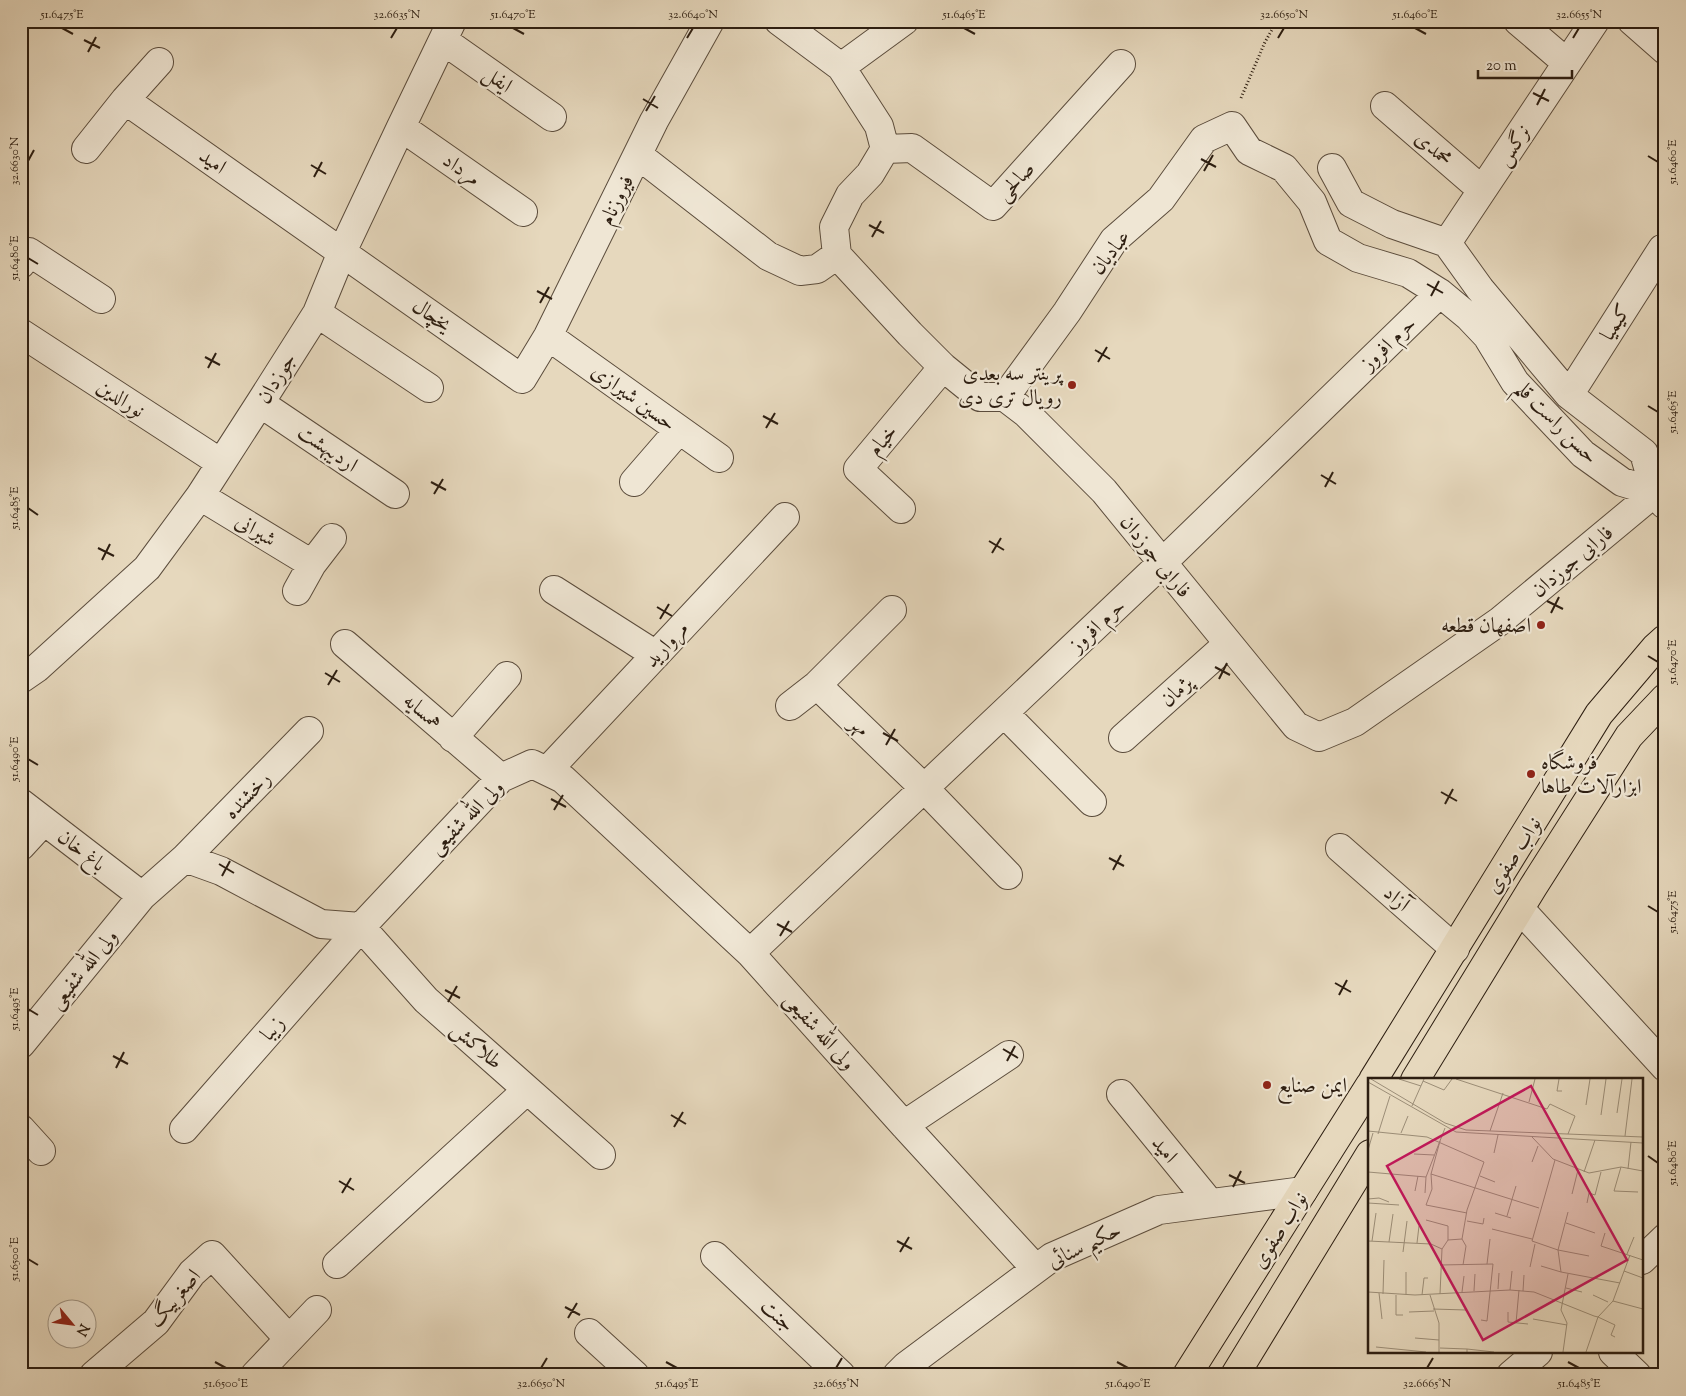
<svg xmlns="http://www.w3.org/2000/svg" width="1686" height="1396" viewBox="0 0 1686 1396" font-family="'Sorts Mill Goudy',Amiri,serif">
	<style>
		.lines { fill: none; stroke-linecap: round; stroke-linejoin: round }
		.minor-casing { stroke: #5b4c3c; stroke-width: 30 }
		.major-casing { stroke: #2d1e11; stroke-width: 30 }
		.path { stroke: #2d1e11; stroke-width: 3; stroke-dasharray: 1 2.5; stroke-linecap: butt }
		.minor { stroke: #efe6d4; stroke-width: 28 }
		.major { stroke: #e6d8bd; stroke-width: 28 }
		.ticks { fill: none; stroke: #2d1e11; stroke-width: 2 }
		.poi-dot { fill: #8f2418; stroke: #efe6d4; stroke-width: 2 }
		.labels { text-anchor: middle; stroke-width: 4.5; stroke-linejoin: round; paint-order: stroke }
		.street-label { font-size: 21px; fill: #2d1e11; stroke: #efe6d4 }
		.poi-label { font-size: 21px; fill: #2d1e11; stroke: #efe6d4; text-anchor: end }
		.inset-road { fill: none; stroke: #9c8e78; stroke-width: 1 }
		.view { fill: #c2185b; fill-opacity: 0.15; stroke: #c2185b; stroke-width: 2.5 }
		.inset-edge { fill: none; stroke: #2d1e11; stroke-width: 2.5 }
		.neatline { fill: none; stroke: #2d1e11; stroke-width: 2 }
		.ticks-label { font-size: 12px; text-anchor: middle; fill: #2d1e11 }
	</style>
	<rect width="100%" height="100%" fill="#e6d8bd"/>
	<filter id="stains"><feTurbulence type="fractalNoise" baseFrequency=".004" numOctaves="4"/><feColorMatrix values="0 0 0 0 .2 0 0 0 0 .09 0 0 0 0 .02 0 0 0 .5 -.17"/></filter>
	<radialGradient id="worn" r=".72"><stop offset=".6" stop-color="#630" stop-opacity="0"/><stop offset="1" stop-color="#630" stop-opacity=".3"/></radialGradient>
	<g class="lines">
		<defs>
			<path id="minor" d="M779 21 841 67 879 126 885 149 870 174 850 195 834 227 837 255 910 334 943 367 980 397H1005L1026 413 1104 491 1296 726 1319 737 1355 722 1500 621 1665 484
				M1518 21 1567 63
				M1632 21 1665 50
				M444 41 552 117
				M159 62 125 100 522 379 548 336 654 121 710 21
				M841 67 904 21
				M1385 106 1482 190
				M401 127 523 212
				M86 149 125 100
				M885 149 912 148 993 206 1121 64
				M638 155 768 256 800 271 817 269 837 255
				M1332 168 1351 203 1392 224 1447 243 1480 289 1569 395 1644 453 1655 492 1664 504
				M1447 243 1595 21
				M21 264 29 252 101 299
				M317 313 429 388
				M21 333 221 463
				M548 336 719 458
				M1569 395 1662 249
				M1005 397 1067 312 1114 240 1161 199 1204 139 1232 126 1249 151 1284 168 1312 202 1328 241 1358 258 1408 273 1440 293 1469 317 1487 336 1515 382 1583 454 1622 482 1655 492
				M260 403 395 494
				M634 482 679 430
				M200 496 312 564
				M901 509 858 469 943 367
				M554 590 656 655
				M297 591 312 564 332 538
				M345 644 501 778
				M21 679 37 668 147 568 200 496 260 403 317 313 342 252 401 127 452 21
				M817 685 924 788 1008 875
				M790 706 817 685 892 610
				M1004 713 1092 802
				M453 738 507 676
				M1123 738 1228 644
				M547 771 785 517
				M21 803 142 896
				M21 846 44 821
				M1340 848 1455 949
				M185 858 309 731
				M1520 909 1665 1067
				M750 953 1162 563 1440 293
				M21 1044 142 896 185 858 221 871 321 924 361 927 501 778 532 764 563 779 750 953 904 1125 1036 1269
				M1121 1094 1210 1203
				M904 1125 1009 1055
				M21 1129 41 1151
				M184 1129 361 927 426 1000 601 1155
				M715 1256 841 1375
				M1642 1260 1665 1238
				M337 1264 527 1090
				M589 1333 635 1375
				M1613 1352 1637 1375
				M94 1375 156 1322 192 1273 212 1255 289 1339
				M255 1375 317 1310
				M897 1375 906 1366 1052 1257 1159 1210 1303 1191
				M1511 1375 1538 1352"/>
			<path id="major" d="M1373 1080 1599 714 1655 648 1665 639
				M1415 1080 1533 887 1629 736 1665 698
				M1187 1375 1370 1085
				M1235 1375 1370 1154"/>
		</defs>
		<use href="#minor" class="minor-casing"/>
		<use href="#major" class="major-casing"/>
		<path class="path" d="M1241 98 1265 42 1277 21"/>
		<use href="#minor" class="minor"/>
		<use href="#major" class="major"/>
	</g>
	<path class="ticks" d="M62 28 73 34M513 28 524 34M964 28 975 34M1415 28 1426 34M391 38 397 28M687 38 693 28M1278 38 1284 28M1573 38 1579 28M84 40 100 48M88 52 96 37M1533 93 1549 101M643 99 658 108M1537 105 1545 89M646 111 655 96M1648 156 1658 162M1201 159 1216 167M28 161 34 150M311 165 326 174M1204 171 1213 155M314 177 322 162M869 225 884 233M872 237 881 221M28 258 38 264M1427 284 1443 293M537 291 552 299M1431 296 1439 281M540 303 549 287M1095 350 1110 359M205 357 220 365M1098 362 1107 347M208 368 216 353M1648 406 1658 412M763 416 778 424M766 428 775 413M1321 475 1336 484M431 482 446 490M1325 487 1333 472M434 494 443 479M28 508 38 515M989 541 1004 550M98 548 114 556M992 553 1001 538M102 560 110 544M1547 601 1563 609M657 607 672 616M1551 613 1559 597M660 619 669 604M1648 656 1658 662M1215 667 1230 675M325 673 340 682M1219 679 1227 663M328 685 337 670M883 733 898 741M886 745 895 729M28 759 38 765M1441 792 1457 801M551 799 566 807M1445 804 1453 789M554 810 563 795M1109 858 1124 866M219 864 234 873M1113 870 1121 855M222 876 230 861M1648 906 1658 912M777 924 792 932M780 936 789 921M1335 983 1351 992M445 990 460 998M1339 995 1347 980M448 1002 457 986M28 1009 38 1015M1003 1049 1018 1058M113 1056 128 1064M1007 1061 1015 1046M116 1068 124 1052M671 1115 686 1124M674 1127 683 1112M1648 1156 1658 1163M1229 1175 1245 1183M339 1181 354 1190M1233 1187 1241 1171M342 1193 351 1178M897 1241 912 1249M900 1252 909 1237M28 1259 38 1265M565 1307 580 1315M568 1318 577 1303M215 1362 226 1368M666 1362 677 1368M1117 1362 1128 1368M1568 1362 1579 1368M541 1368 547 1358M836 1368 842 1358M1427 1368 1433 1358"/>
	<g class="poi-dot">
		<circle cx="1072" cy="385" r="5"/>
		<circle cx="1541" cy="625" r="5"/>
		<circle cx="1531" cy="774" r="5"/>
		<circle cx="1267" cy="1085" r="5"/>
	</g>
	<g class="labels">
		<g class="street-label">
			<text transform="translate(498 79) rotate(35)" y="7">ایفل</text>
			<text transform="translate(1513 145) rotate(-56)" y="7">نرگس</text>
			<text transform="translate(1434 148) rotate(41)" y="7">محمدی</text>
			<text transform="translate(213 161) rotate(35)" y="7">امید</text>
			<text transform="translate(462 169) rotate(35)" y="7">مرداد</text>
			<text transform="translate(1015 181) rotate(-47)" y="7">صالحی</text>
			<text transform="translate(616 200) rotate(-64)" y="7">فیروزنام</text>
			<text transform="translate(1110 252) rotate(-52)" y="7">عبادیان</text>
			<text transform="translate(432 315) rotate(35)" y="7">یخچال</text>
			<text transform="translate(1615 322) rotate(-58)" y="7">کیمیا</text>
			<text transform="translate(1388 343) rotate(-44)" y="7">حرم افروز</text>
			<text transform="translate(276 378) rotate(-58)" y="7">جوزدان</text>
			<text transform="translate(634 397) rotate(36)" y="7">حسین شیرازی</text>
			<text transform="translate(121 398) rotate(33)" y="7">نورالدین</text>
			<text transform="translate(1557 422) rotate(45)" y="7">حسن راست قلم</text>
			<text transform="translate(882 440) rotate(-50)" y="7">خیام</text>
			<text transform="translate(328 448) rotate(34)" y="7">اردیبهشت</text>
			<text transform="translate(256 530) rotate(31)" y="7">شیرانی</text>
			<text transform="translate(1156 556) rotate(51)" y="7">فارابی جوزدان</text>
			<text transform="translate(1572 561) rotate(-40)" y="7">فارابی جوزدان</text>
			<text transform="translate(1097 625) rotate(-43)" y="7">حرم افروز</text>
			<text transform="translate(666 644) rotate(-47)" y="7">مروارید</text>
			<text transform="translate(1176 691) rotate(-42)" y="7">پژمان</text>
			<text transform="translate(423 711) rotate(41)" y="7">همسایه</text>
			<text transform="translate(860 726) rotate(44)" y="7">مهر</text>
			<text transform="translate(247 795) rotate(-46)" y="7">رخشنده</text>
			<text transform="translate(466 817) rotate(-45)" y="7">ولی الله شفیعی</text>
			<text transform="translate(82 850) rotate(38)" y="7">باغ خان</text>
			<text transform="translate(1513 855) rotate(-58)" y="7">نواب صفوی</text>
			<text transform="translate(1397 898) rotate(41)" y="7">آزاد</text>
			<text transform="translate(83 969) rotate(-51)" y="7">ولی الله شفیعی</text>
			<text transform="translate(272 1028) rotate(-49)" y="7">زیبا</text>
			<text transform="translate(820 1031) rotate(48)" y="7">ولی الله شفیعی</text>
			<text transform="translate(477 1045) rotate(41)" y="7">طلاکش</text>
			<text transform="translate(1165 1149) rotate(50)" y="7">امید</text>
			<text transform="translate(1279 1230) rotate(-58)" y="7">نواب صفوی</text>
			<text transform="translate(1084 1245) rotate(-26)" y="7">حکیم سنائی</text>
			<text transform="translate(174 1298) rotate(-50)" y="7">اصغربیگ</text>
			<text transform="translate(778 1315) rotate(43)" y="7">جنت</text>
		</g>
		<g class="poi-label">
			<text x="1062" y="380">پرینتر سه بعدی<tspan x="1062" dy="24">رویال تری دی</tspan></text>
			<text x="1531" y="632">اصفهان قطعه</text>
			<text x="1541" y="769" text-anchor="start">فروشگاه<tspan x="1541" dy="24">ابزارآلات طاها</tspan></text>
			<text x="1277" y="1092" text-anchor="start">ایمن صنایع</text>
		</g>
	</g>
	<g transform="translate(1368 1078)">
		<rect width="275" height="275" fill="#e6d8bd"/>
		<path class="inset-road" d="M3 1 77 45 98 52 275 59M31 1 53 8M88 1 179 31 182 26 207 38 200 56M191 1 189 13H194M55 3 76 12 84 1M0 4 88 54 275 65M161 24 167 1M218 27 222 1M44 28 56 1M249 35 254 1M233 37 238 1M0 53 59 59 116 84 99 132 94 161 80 162 74 171 72 216M122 53 135 15M33 55 40 38M10 56 22 18M257 58 264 1M164 59 185 81 221 95 253 89 275 93M72 63 63 96 64 111 58 127 99 135M0 72 5 55M126 75 130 57M46 76 66 77M187 82 164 163 190 172 193 194 252 205M164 84 170 68M253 89 246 113 270 114M260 91 263 64M0 94 58 99M216 94 227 62M63 96 171 130M112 98 127 104M47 113 50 98M57 115 58 99 77 50M204 116 210 92M0 121 11 120 21 124M0 125 31 127M219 125 221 115 227 117 233 94M200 134 190 172 221 178M127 135 143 140M139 138 148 108M58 142 80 148V162M99 143 115 146 116 140M198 145 227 155M124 151 164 161M237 155 233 168 275 182M94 161 98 168 95 187M0 163 63 166 74 171M4 163 8 135M21 164 25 136M49 165 51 148M35 174 39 143M259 176 266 159M119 186 122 161M72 187 125 186 119 243 113 242M173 188 193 194M162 189 167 166M256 193 275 200M198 210 214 214M130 211 131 195M142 212 144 193M106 213 107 196M155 213 156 197M0 214 47 217 142 212 166 214 226 238 230 239 245 223 275 231M94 214 96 198M11 215 14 241M15 216 16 182M28 217V237H35M38 217V194M54 217 56 200H60M62 217 71 245V274M225 217 240 224M245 223 262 177M65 231 98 232M41 234 66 233M140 234V244L160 246M165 241 199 247M148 245 151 212M47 260 71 262M8 269 58 274M72 270 99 271V274M99 271 126 274M195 274 199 245 193 232 200 196M218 274 230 239 247 247 243 257 247 259"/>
		<path class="view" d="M163 8 259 182 115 262 19 88Z"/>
		<rect width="275" height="275" class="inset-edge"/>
	</g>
	<rect width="1686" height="1396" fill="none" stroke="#e6d8bd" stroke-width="55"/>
	<g transform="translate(72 1324) rotate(119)"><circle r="24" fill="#efe6d4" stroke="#a19686"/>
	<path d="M0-4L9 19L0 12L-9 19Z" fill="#8f2418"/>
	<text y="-8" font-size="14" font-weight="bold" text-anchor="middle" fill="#2d1e11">N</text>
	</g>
	<path d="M1478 70v8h94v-8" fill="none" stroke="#2d1e11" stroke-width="2.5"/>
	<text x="1486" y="70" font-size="15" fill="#2d1e11" stroke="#efe6d4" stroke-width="4" paint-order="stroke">20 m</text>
	<rect x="28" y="28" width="1630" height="1340" class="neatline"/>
	<g class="ticks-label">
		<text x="62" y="18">51.6475°E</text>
		<text x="397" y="18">32.6635°N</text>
		<text x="513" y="18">51.6470°E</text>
		<text x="693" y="18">32.6640°N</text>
		<text x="964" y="18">51.6465°E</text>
		<text x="1284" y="18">32.6650°N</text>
		<text x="1415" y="18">51.6460°E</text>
		<text x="1579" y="18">32.6655°N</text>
		<text transform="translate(14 161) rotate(-90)" y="4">32.6630°N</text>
		<text transform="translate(1672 162) rotate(-90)" y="4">51.6460°E</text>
		<text transform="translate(14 258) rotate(-90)" y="4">51.6480°E</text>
		<text transform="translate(1672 412) rotate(-90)" y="4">51.6465°E</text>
		<text transform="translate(14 508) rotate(-90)" y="4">51.6485°E</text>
		<text transform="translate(1672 662) rotate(-90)" y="4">51.6470°E</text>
		<text transform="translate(14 759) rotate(-90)" y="4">51.6490°E</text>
		<text transform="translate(1672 912) rotate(-90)" y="4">51.6475°E</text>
		<text transform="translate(14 1009) rotate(-90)" y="4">51.6495°E</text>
		<text transform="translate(1672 1163) rotate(-90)" y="4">51.6480°E</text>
		<text transform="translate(14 1259) rotate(-90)" y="4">51.6500°E</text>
		<text x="226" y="1387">51.6500°E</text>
		<text x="541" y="1387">32.6650°N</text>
		<text x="677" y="1387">51.6495°E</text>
		<text x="836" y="1387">32.6655°N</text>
		<text x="1128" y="1387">51.6490°E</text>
		<text x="1427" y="1387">32.6665°N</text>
		<text x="1579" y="1387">51.6485°E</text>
	</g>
	<rect width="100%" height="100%" filter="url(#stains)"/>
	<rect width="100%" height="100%" fill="url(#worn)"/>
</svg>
